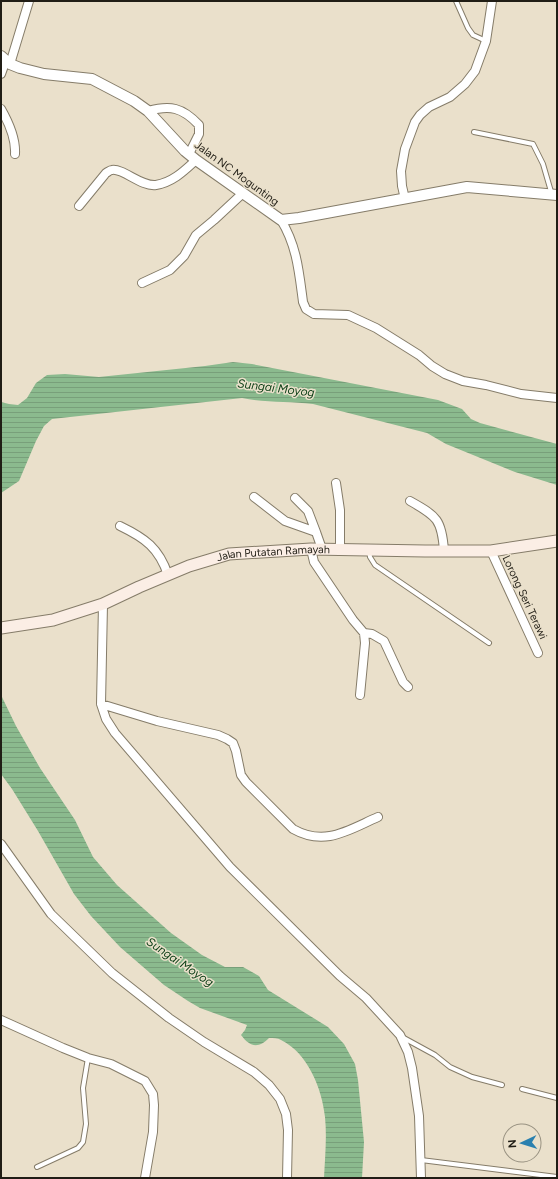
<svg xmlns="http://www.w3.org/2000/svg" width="558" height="1179" viewBox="0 0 558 1179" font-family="Figtree,sans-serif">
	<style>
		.water { fill: url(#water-rules) }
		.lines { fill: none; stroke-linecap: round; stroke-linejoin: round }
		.service-casing { stroke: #857c69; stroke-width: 6 }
		.minor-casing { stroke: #857c69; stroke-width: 10 }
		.tertiary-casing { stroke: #857c69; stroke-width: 12 }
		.secondary-casing { stroke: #857c69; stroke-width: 13 }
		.service { stroke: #fff; stroke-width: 4 }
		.minor { stroke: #fff; stroke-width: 8 }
		.tertiary { stroke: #fff; stroke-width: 10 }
		.secondary { stroke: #fbeee5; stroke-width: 11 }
		.labels { text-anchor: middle; stroke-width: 3; stroke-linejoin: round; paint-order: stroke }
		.street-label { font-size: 11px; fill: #201d15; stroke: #eae0cb }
		.water-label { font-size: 12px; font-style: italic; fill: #0e4118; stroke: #eae0cb }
	</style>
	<defs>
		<pattern id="water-rules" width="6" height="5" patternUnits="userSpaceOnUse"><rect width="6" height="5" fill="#8bba8e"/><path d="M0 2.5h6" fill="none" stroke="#789f7a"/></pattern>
	</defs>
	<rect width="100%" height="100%" fill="#eae0cb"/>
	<path class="water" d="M233 362 252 364 438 400 462 409 471 419 480 423 557 444V485L515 472 446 444 427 433 313 404C289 401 266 403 242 398L52 419 44 426 36 441 19 481 1 493V402L9 404 18 405 27 398 36 383 47 375 65 374 99 377 205 366Z
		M1 695 16 726 40 768 75 820 93 857 117 885 171 933 202 955 225 967H243L259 976 268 990 328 1027 344 1044 355 1064 358 1080 364 1142 362 1178H324C325 1158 327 1137 325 1117 322 1089 308 1053 281 1040 278 1038 273 1038 269 1038 258 1049 250 1047 241 1035L245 1030 247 1025 200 1008 188 1001 164 985 120 947 91 916 74 894 38 831 12 789 1 774Z"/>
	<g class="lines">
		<defs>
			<path id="service" d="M456 1 468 28 473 35 486 41
				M474 132 533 144 543 164 552 195
				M369 551 370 557 375 565 489 643
				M402 1037 435 1055 450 1067 472 1077 502 1085
				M522 1089 557 1098
				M421 1160 557 1177
				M37 1167 78 1148 83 1142 86 1124 83 1088 88 1058"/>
			<path id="minor" d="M10 64 29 1
				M1 74 6 60
				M1 109C9 123 16 138 15 154
				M148 111C170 105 182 107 199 125V134L189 154
				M405 199 402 186 401 171 405 149 415 122 420 115 429 107 450 97 465 84 475 71 486 41 492 1
				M79 206 106 173C108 172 110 170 112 170 123 168 141 187 156 185 173 182 184 171 196 160
				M281 220C297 246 299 272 303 302L306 309 314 314 348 315 376 328 419 355 432 366 445 374 463 381 486 385 521 394 557 398
				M142 283 170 270 184 256 196 235 214 220 243 193
				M336 483 340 510V550
				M254 497 285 521 316 532 322 549
				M295 498 308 511 316 532
				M410 501C437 516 442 520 444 551
				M120 526C145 538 159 548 168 575
				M311 549 314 562 353 620 364 633 365 643 360 695
				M491 551 538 653
				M103 604 101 704 106 719 115 733 230 867 340 976 366 998 400 1035 408 1052 412 1068 419 1116 421 1178
				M364 633 372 634 384 641 403 682 408 687
				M101 704 157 721 218 735 227 739 233 743 236 751 241 775 246 782 293 829C325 847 348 830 378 817
				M1 844 51 914 112 973 169 1018 204 1042 254 1072 269 1085 280 1099 286 1114 288 1130 287 1178
				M1 1020 63 1048 88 1058 111 1064 145 1081 153 1094 154 1105 153 1132 145 1178"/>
			<path id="tertiary" d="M1 56 10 64 20 68 44 74 92 79 134 101 148 111 185 151 196 160 281 220 299 218 467 187 557 195"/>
			<g id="secondary">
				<path id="s1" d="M1 628 53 620 103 604 139 587 189 566 229 554 311 549 425 551H491L557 541"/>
			</g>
		</defs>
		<use href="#service" class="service-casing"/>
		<use href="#minor" class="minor-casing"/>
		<use href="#tertiary" class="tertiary-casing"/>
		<use href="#secondary" class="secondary-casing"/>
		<use href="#service" class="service"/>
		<use href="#minor" class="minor"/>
		<use href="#tertiary" class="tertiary"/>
		<use href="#secondary" class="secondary"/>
	</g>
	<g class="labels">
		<g class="street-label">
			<text transform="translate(237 173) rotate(36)" y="4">Jalan NC Mogunting</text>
			<text dy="4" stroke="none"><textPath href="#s1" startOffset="285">Jalan Putatan Ramayah</textPath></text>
			<text transform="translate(525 597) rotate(65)" y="4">Lorong Seri Terawi</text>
		</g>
		<g class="water-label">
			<text transform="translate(276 388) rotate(7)" y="4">Sungai Moyog</text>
			<text transform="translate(180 962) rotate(34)" y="4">Sungai Moyog</text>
		</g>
	</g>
	<rect width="558" height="1179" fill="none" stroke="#201d15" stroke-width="4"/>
	<g transform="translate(522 1143) rotate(266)"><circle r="19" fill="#eae0cb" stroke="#999282"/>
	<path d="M0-3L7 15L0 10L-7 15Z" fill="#2a80af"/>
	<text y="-6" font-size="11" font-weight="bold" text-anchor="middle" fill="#201d15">N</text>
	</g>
</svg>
